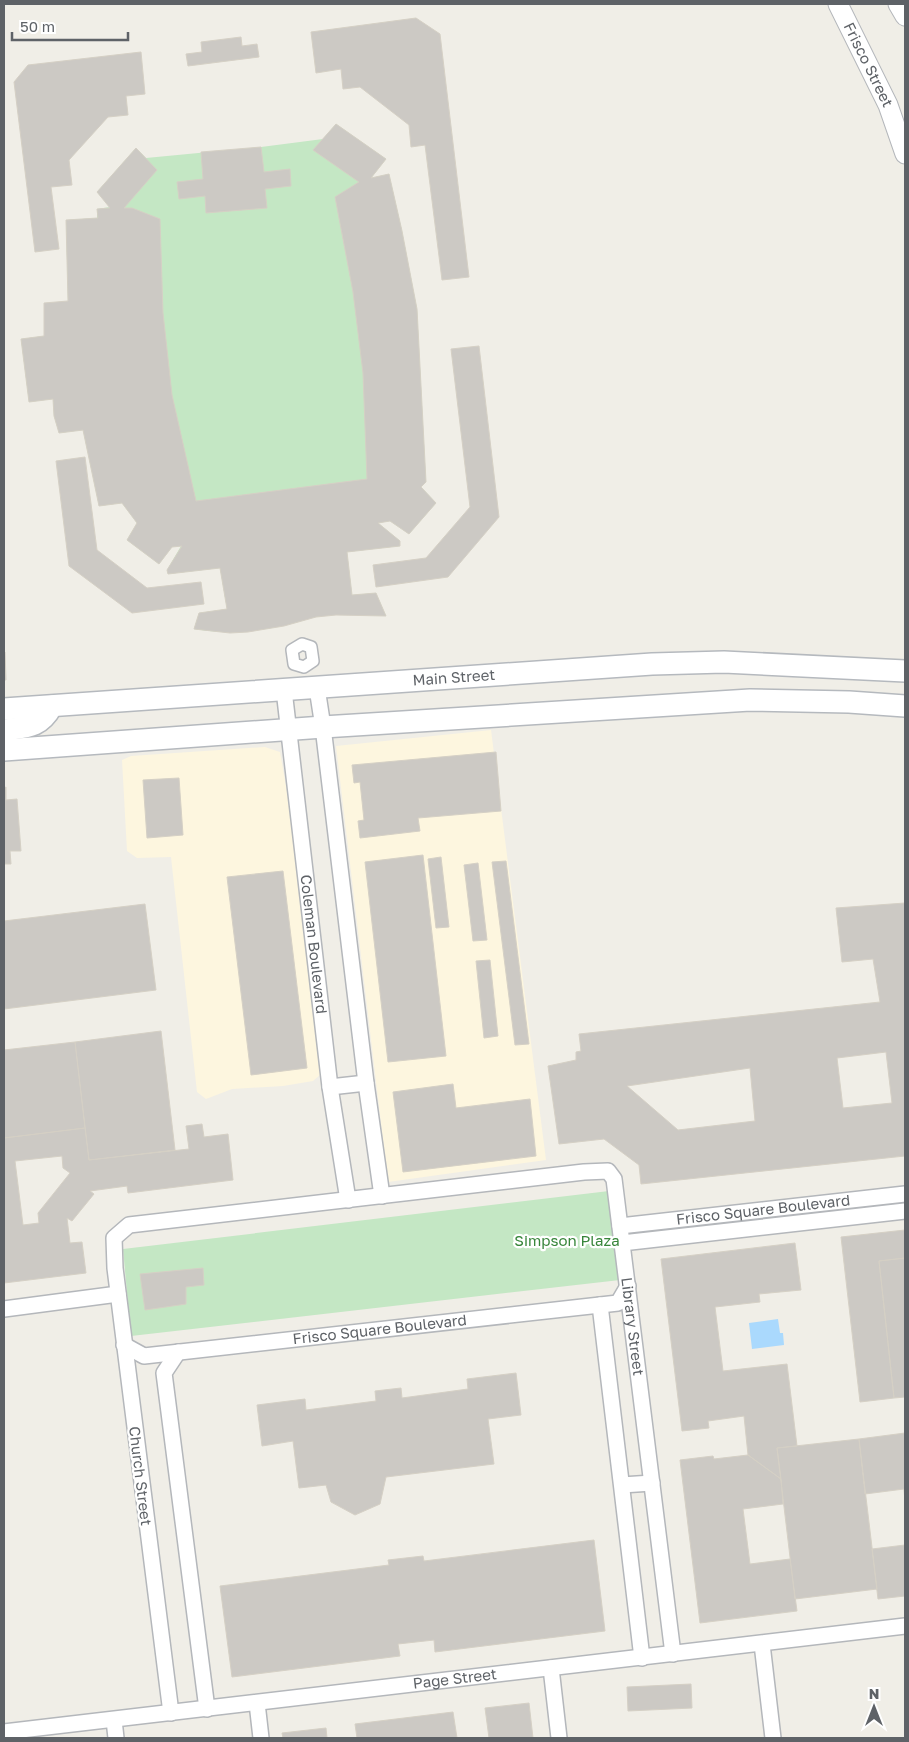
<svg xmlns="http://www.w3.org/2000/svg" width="909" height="1742" viewBox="0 0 909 1742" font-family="'Golos Text',sans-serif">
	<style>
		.commercial { fill: #fdf6df }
		.green { fill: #c4e7c4 }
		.water { fill: #aad9fd }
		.building { fill: #ccc9c4; stroke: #d5d0c5; fill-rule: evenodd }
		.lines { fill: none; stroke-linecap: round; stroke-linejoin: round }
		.pedestrian-casing { stroke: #b4b7bb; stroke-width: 14 }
		.minor-casing { stroke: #b4b7bb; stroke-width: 18 }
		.tertiary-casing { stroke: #b4b7bb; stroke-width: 21 }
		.secondary-casing { stroke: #b5b9be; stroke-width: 24 }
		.pedestrian { stroke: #fff; stroke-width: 11 }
		.minor { stroke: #fff; stroke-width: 15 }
		.tertiary { stroke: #fff; stroke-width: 19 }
		.secondary { stroke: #fff; stroke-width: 21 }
		.labels { text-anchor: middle; stroke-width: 4.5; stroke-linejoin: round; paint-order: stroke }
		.street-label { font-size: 15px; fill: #5e6267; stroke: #fff }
		.park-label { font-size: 15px; fill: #37853a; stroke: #fff }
	</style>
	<rect width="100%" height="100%" fill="#f0eee7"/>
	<path class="commercial" d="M491 730 546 1160 388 1182 336 746Z
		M265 747 280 752 291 815 320 1075 313 1081 283 1086 232 1089 206 1099 197 1092 171 857 137 858 127 851 122 760 131 756Z"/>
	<path class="green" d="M336 124 386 159 371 178 389 174 402 231 417 309 426 482 421 487 436 503 409 534 390 521 378 523 400 541V546L347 552 352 595 376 593 386 616C363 615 339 613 316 617 304 619 294 623 282 626 253 632 224 634 194 629L199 613 227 609 220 568 168 574 167 570 181 546 172 547 159 564 127 540 137 523 122 503 99 506 83 430 59 433 54 416 53 399 29 402 21 339 44 336 68 301 66 220 97 218V209L110 207 97 192 136 148 146 158 261 147 323 139Z
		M609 1191 620 1280 131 1336 123 1249Z"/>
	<path class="water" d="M778 1319 780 1333H783L784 1345 752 1349 749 1323Z"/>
	<path class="building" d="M416 18 440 34 469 277 442 280 425 145 411 147 409 125 360 87 343 89 341 69 316 73 311 32Z
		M241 37 242 46 257 44 259 57 188 66 186 54 202 52 201 42Z
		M141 52 145 94 126 96 128 115 108 117 69 160 72 185 51 187 59 249 35 252 14 82 28 65Z
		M336 124 386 159 371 178 389 174 402 231 417 309 426 482 421 487 436 503 409 534 390 521 378 523 400 541V546L347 552 352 595 376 593 386 616 336 615 316 617 284 626 248 632 230 633 194 629 199 613 227 609 220 568 168 574 167 570 182 546 172 547 159 564 127 540 137 523 122 503 99 506 83 430 59 433 54 416 53 399 29 402 21 339 44 336V303L68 301 66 220 98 218 97 209 110 208 97 192 136 148 157 170 124 208H132L160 219 163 313 172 395 196 501 367 479 363 373 353 292 335 197 359 182 313 150Z
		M261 147 264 172 290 169 291 186 265 189 267 208 206 213 205 196 179 199 177 182 203 179 201 152Z
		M479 346 499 517 448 577 376 587 373 565 426 558 470 507 451 349Z
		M85 457 97 550 147 588 201 582 204 604 132 613 69 566 56 461Z
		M4 652H5L6 680H4Z
		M496 752 501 811 418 818 420 831 360 838 358 821 364 820 360 782 354 783 352 765Z
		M179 778 183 835 147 838 143 780Z
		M6 787V800L17 799 21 851H10L11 864H4V788Z
		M423 855 446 1056 388 1062 365 862Z
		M441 857 449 927 436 928 428 859Z
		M506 861 529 1044 515 1045 492 862Z
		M478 863 487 940 473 941 464 865Z
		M283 871 307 1068 251 1075 227 877Z
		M905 903V1156L641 1184 639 1165 604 1139 559 1144 548 1066 576 1060V1052L581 1051 579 1034 880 1002 873 959 842 962 836 908ZM886 1052 892 1103 843 1108 837 1058ZM750 1068 755 1121 678 1130 627 1086Z
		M145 904 156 990 4 1009V921Z
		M490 960 498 1036 484 1038 476 961Z
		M161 1031 175 1150 89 1160 75 1042Z
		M75 1042 85 1128 4 1138V1050Z
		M453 1084 456 1108 530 1099 536 1156 403 1172 393 1092Z
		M202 1124 204 1137 228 1134 233 1180 128 1193 127 1186 90 1191 94 1194 72 1221 67 1218 70 1243 82 1242 86 1273 4 1283V1138L85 1128 89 1160 189 1149 186 1126ZM62 1156 63 1168 70 1173 38 1213 39 1223 23 1225 15 1161Z
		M905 1230V1258L879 1261 894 1398 860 1402 841 1237Z
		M795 1243 801 1290 759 1294 760 1302 715 1307 723 1371 787 1364 797 1446 777 1448 781 1479 748 1455 744 1416 708 1421 709 1428 682 1431 661 1259Z
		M905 1258V1397L894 1398 879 1261Z
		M203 1268 204 1285 186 1287V1304L145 1310 140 1274Z
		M516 1373 521 1415 488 1419 494 1464 386 1477 380 1504 355 1515 331 1502 326 1485 299 1488 293 1441 262 1446 257 1405 305 1399 306 1410 376 1401 375 1391 401 1388 402 1398 468 1389 467 1379Z
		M905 1433V1502L904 1489 865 1494 859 1439Z
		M859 1439 877 1589 795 1599 777 1448Z
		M748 1455 781 1479 783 1504 743 1509 750 1564 790 1559 797 1611 700 1623 680 1460 713 1456 714 1459Z
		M594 1540 605 1631 435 1652 434 1640 398 1644 400 1656 232 1677 220 1586 389 1565 388 1560 423 1556 424 1561Z
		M905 1545V1596L878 1599 872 1549Z
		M691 1684 692 1708 628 1711 627 1687Z
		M529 1703 533 1738H489L485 1708Z
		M453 1712 457 1738H357L355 1724Z
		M326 1728 327 1738H283L282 1733Z"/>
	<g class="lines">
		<defs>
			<path id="pedestrian" d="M302 644 311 647 313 661 304 667 294 664 292 650Z"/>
			<g id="minor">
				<path d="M317 688 323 727 366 1083 382 1196"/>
				<path id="s1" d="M284 690 330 1087 348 1200"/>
				<path d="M330 1087 366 1083"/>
				<path id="s2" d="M620 1226 905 1194"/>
				<path d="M622 1243 905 1211"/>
				<path d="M600 1305 642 1658"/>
				<path d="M4 1309 118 1294"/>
				<path id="s3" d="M124 1345 144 1356 618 1303 628 1286"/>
				<path d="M178 1352 164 1373 207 1709"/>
				<path d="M622 1485 652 1483"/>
				<path d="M762 1644 773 1738"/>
				<path d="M551 1668 559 1738"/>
				<path d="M257 1703 261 1738"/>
				<path id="s4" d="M171 1713 115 1268 114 1238 129 1225 584 1172 608 1171 614 1179 673 1654"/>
				<path d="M114 1720 116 1738"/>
				<path id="s5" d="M4 1732 905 1626"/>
			</g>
			<g id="tertiary">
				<path id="s6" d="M838 4 888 105 905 154"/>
				<path d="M898 4 905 16"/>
			</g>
			<g id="secondary">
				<path id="s7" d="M4 709 652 664 724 662 905 671"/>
				<path d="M4 730C27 727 40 728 52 706"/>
				<path d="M4 750 323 727 750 700 849 702 905 706"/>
			</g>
		</defs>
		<use href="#pedestrian" class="pedestrian-casing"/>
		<use href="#minor" class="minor-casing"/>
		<use href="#tertiary" class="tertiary-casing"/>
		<use href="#secondary" class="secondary-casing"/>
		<use href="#pedestrian" class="pedestrian"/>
		<use href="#minor" class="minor"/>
		<use href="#tertiary" class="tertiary"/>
		<use href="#secondary" class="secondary"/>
	</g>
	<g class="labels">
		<g class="street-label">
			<text dy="5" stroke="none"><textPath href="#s6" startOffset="68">Frisco Street</textPath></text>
			<text dy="5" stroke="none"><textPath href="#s7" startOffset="451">Main Street</textPath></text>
			<text dy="5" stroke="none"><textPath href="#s1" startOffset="256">Coleman Boulevard</textPath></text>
			<text dy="5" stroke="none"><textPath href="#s2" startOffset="144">Frisco Square Boulevard</textPath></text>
			<text dy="5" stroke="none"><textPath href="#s4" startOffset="1139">Library Street</textPath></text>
			<text dy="5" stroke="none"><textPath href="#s3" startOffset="260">Frisco Square Boulevard</textPath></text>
			<text transform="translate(140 1476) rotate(83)" y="5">Church Street</text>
			<text dy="5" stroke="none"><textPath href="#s5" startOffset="454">Page Street</textPath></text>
		</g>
		<g class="park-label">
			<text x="567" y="1246">Simpson Plaza</text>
		</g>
	</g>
	<rect width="909" height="1742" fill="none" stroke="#5e6267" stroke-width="10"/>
	<g transform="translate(874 1707)" stroke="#ffffff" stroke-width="4" paint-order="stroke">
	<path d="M0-4L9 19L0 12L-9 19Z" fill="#5e6267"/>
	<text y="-8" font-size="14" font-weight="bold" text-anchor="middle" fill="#5e6267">N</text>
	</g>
	<path d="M12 32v8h116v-8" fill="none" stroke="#5e6267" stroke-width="2.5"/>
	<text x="20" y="32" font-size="15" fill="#5e6267" stroke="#ffffff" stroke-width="4" paint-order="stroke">50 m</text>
</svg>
